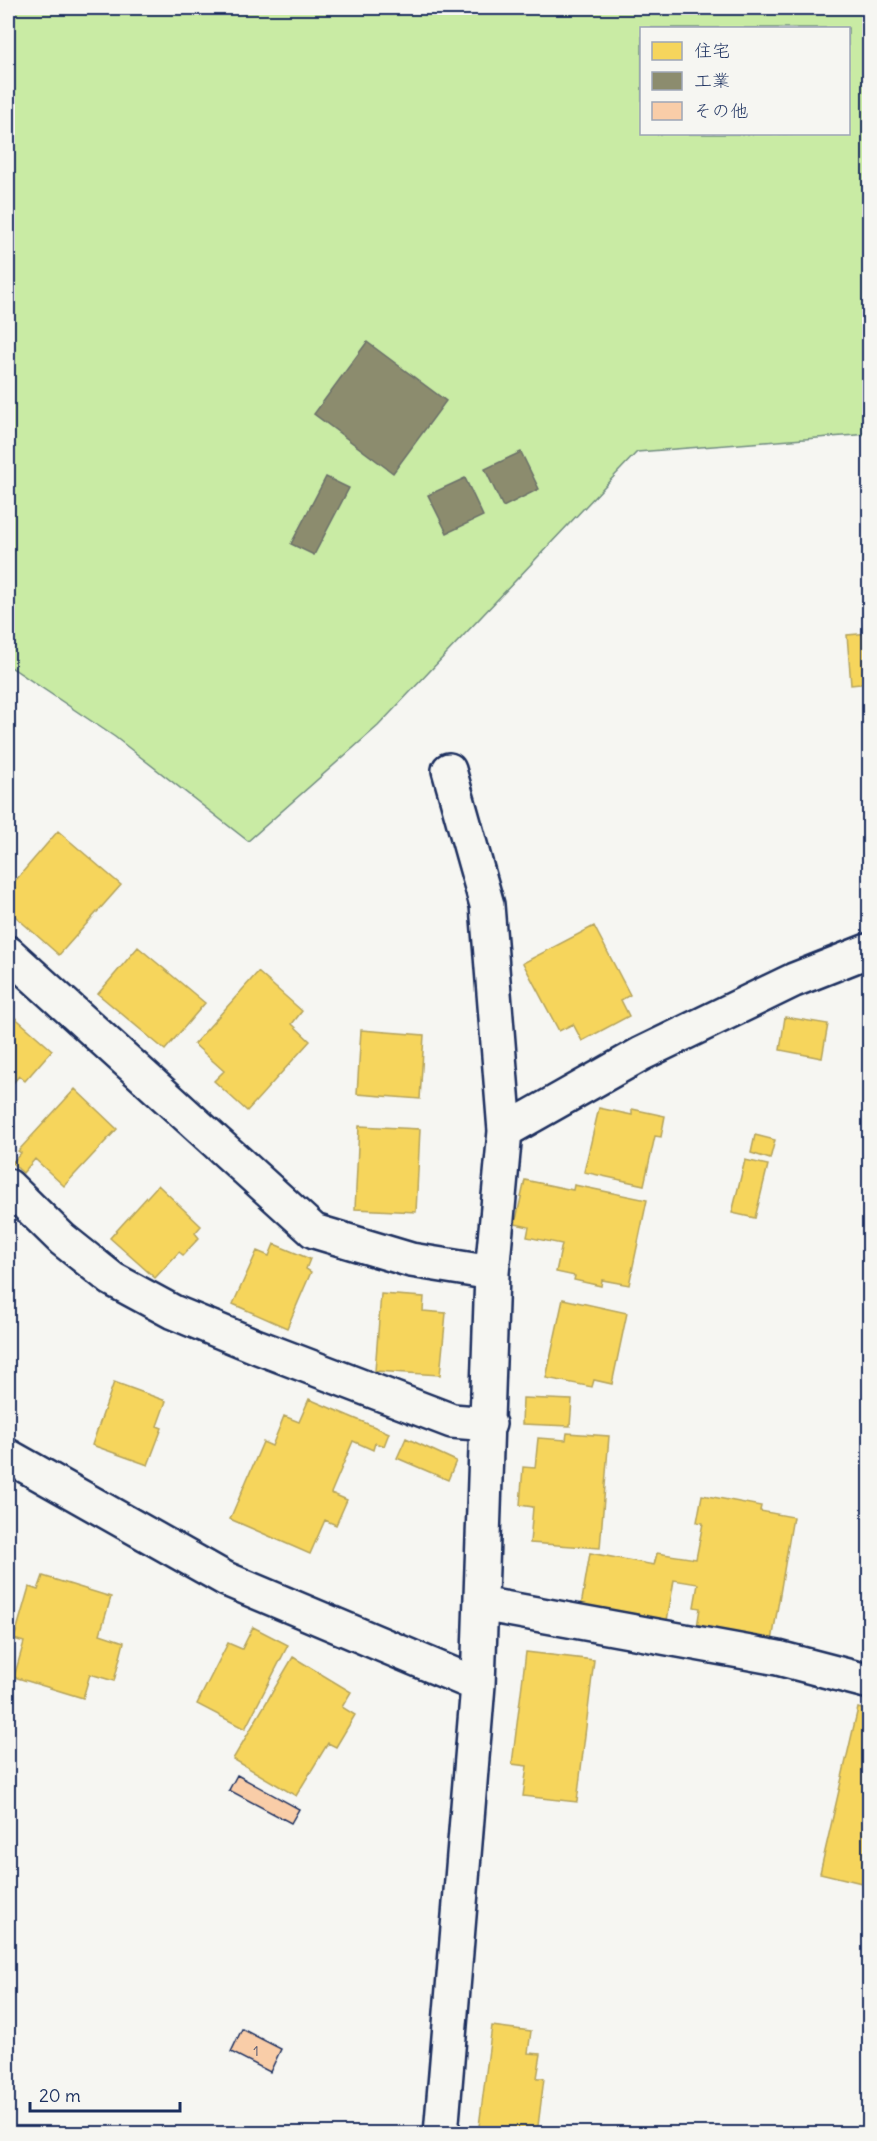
<svg xmlns="http://www.w3.org/2000/svg" width="877" height="2141" viewBox="0 0 877 2141" font-family="Delius,'Klee One',sans-serif">
	<style>
		.green { fill: #c9eba4; stroke: #728d81; stroke-width: 1.5; fill-rule: evenodd }
		.homes { fill: #f6d55c; stroke: #b4a35d; stroke-width: 1.5 }
		.industry { fill: #8c8c6e; stroke: #6a7069; stroke-width: 1.5 }
		.building { fill: #f9cda8; stroke: #1b2f5e; stroke-width: 1.5 }
		.lines { fill: none; stroke-linecap: round; stroke-linejoin: round }
		.minor-casing { stroke: #1b2f5e; stroke-width: 38 }
		.minor { stroke: #f6f6f2; stroke-width: 33 }
		.labels { text-anchor: middle; stroke-width: 6; stroke-linejoin: round; paint-order: stroke }
		.number-label { font-size: 14px; fill: #525670 }
	</style>
	<rect width="100%" height="100%" fill="#f6f6f2"/>
	<filter id="ink" filterUnits="userSpaceOnUse"><feTurbulence type="fractalNoise" baseFrequency=".0167" numOctaves="2"/><feDisplacementMap in="SourceGraphic" scale="12" xChannelSelector="R" yChannelSelector="G"/><feConvolveMatrix kernelMatrix="1 2 1 2 8 2 1 2 1" color-interpolation-filters="sRGB"/></filter>
	<g filter="url(#ink)">
		<path class="green" d="M8 8H869V434L637 452 378 726 248 841 115 737 8 665ZM642 28H848V134H642Z"/>
		<path class="homes" d="M870 633V683L851 685 847 635Z
			M58 831 121 885 59 955 8 910V889Z
			M594 926 630 995 621 1000 629 1016 582 1041 573 1024 559 1031 523 963Z
			M138 947 205 1003 165 1050 98 994Z
			M258 972 302 1011 292 1024 310 1041 247 1111 214 1081 224 1071 194 1044Z
			M11 1014 52 1050 25 1081 19 1076 8 1089V1018Z
			M785 1017 828 1024 822 1058 780 1050Z
			M361 1030 424 1035 420 1099 357 1094Z
			M75 1089 117 1129 64 1186 35 1159 23 1173 12 1163 21 1153 18 1151Z
			M599 1108 632 1115V1109L665 1116 661 1137 655 1136 644 1185 584 1172Z
			M359 1126 420 1129 416 1212 355 1209Z
			M755 1135 775 1140 770 1159 751 1153Z
			M745 1160 768 1165 755 1218 732 1213Z
			M525 1180 573 1190 574 1185 647 1200 629 1285 602 1280 601 1286 574 1280 575 1276 556 1272 562 1244 527 1237 529 1227 515 1224Z
			M158 1185 201 1226 195 1233 199 1238 183 1255 179 1252 155 1278 110 1238Z
			M274 1244 310 1259 306 1269 311 1272 287 1328 233 1304 257 1251 269 1256Z
			M381 1294 424 1297 423 1311 446 1313 440 1375 375 1371Z
			M563 1299 627 1313 612 1384 594 1380 592 1387 546 1378Z
			M114 1382 166 1401 157 1426 162 1428 148 1465 92 1445Z
			M523 1398 572 1400 570 1426 522 1424Z
			M309 1399 389 1433 384 1446 375 1443 373 1450 353 1441 331 1493 347 1500 336 1525 325 1520 310 1554 230 1519 263 1442 272 1446 284 1416 299 1422Z
			M567 1433 609 1436 600 1548 530 1543 533 1507 520 1505 523 1467 535 1468 538 1438 566 1440Z
			M406 1438 456 1461 448 1480 397 1458Z
			M702 1495 761 1506 760 1511 793 1517 772 1641 697 1627 700 1608 694 1607 698 1584 674 1580 667 1621 581 1606 590 1553 654 1565 657 1553 696 1559 703 1523 697 1522Z
			M43 1576 111 1597 100 1634 124 1642 114 1681 90 1674 83 1698 14 1677 24 1642 14 1639 29 1587 38 1590Z
			M253 1627 288 1645 245 1729 197 1704 228 1643 242 1649Z
			M526 1652 594 1660 577 1802 523 1796 527 1766 512 1764Z
			M293 1657 351 1692 342 1707 355 1715 336 1747 328 1743 296 1796 233 1759Z
			M858 1708 870 1711V1885L820 1873Z
			M492 2026 531 2031 528 2053 541 2054 537 2078H544L537 2134H478Z"/>
		<path class="industry" d="M367 342 446 401 393 473 314 414Z
			M521 452 539 489 503 507 485 469Z
			M326 477 349 488 314 555 291 544Z
			M465 478 483 516 447 533 428 495Z"/>
		<path class="building" d="M237 1775 299 1809 291 1823 229 1790Z
			M242 2029 281 2049 270 2072 231 2052Z"/>
		<g class="lines">
			<defs>
				<path id="minor" d="M449 770 487 905 505 1131
					M8 953 314 1231 411 1260 492 1273
					M8 1186 62 1239 112 1279 173 1312 258 1347 452 1421 489 1424
					M8 1456 226 1579 478 1685
					M481 1604 778 1658 870 1682
					M441 2134 478 1685 492 1273 505 1131 641 1054 794 980 870 950"/>
			</defs>
			<use href="#minor" class="minor-casing"/>
			<use href="#minor" class="minor"/>
		</g>
	</g>
	<g class="labels">
		<g class="number-label">
			<text x="256" y="2056">1</text>
		</g>
	</g>
	<rect width="877" height="2141" fill="none" stroke="#f6f6f2" stroke-width="30"/>
	<rect x="15" y="15" width="847" height="2111" fill="none" stroke="#1b2f5e" stroke-width="2" filter="url(#ink)"/>
	<rect x="640" y="27" width="210" height="108" fill="#f6f6f2" stroke="#9ea6b7" stroke-width="1.5"/>
	<rect x="652" y="42" width="30" height="18" fill="#f6d55c" stroke="#9ea6b7" stroke-width="1.5"/>
	<text x="694" y="57" font-size="18" fill="#1b2f5e">住宅</text>
	<rect x="652" y="72" width="30" height="18" fill="#8c8c6e" stroke="#9ea6b7" stroke-width="1.5"/>
	<text x="694" y="87" font-size="18" fill="#1b2f5e">工業</text>
	<rect x="652" y="102" width="30" height="18" fill="#f9cda8" stroke="#9ea6b7" stroke-width="1.5"/>
	<text x="694" y="117" font-size="18" fill="#1b2f5e">その他</text>
	<path d="M30 2102v9h150v-9" fill="none" stroke="#1b2f5e" stroke-width="3"/>
	<text x="39" y="2102" font-size="18" fill="#1b2f5e" stroke="#f6f6f2" stroke-width="4.5" paint-order="stroke">20 m</text>
</svg>
